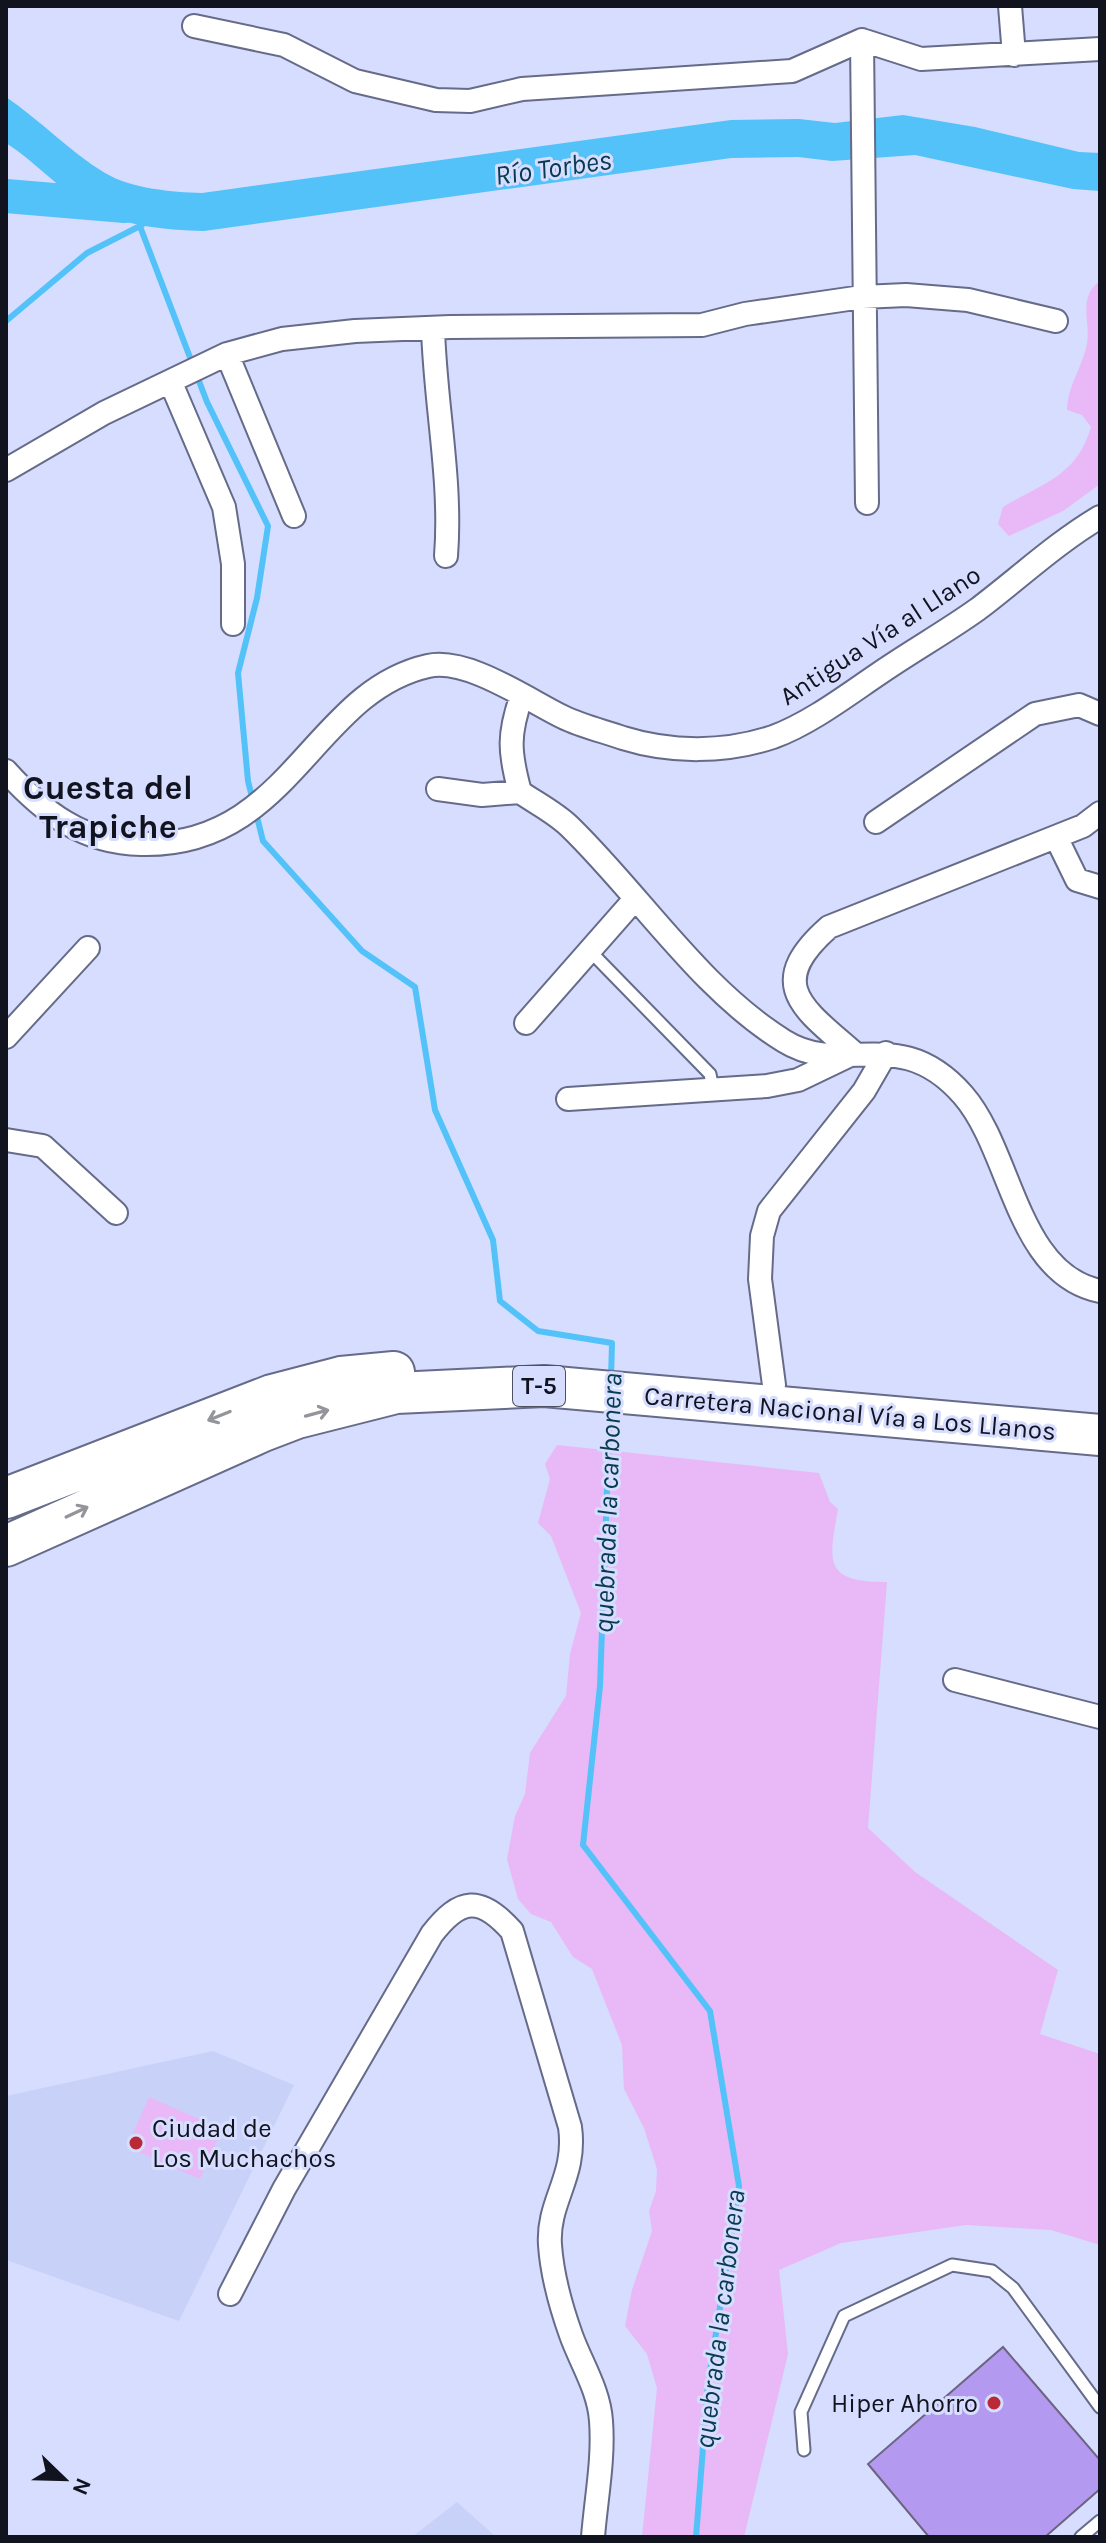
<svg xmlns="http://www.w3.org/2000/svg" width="1106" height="2543" viewBox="0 0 1106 2543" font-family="Karla,sans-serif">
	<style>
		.built { fill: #c8d1f8 }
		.green { fill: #e8b8f7 }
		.water { fill: #52c2f8 }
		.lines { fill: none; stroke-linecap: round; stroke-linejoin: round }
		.stream { stroke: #52c2f8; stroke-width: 6 }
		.river { stroke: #52c2f8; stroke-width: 34 }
		.building { fill: #b399f0; stroke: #6c6481; stroke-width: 2 }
		.lane-casing { stroke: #656b88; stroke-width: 15 }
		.street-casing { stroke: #656b88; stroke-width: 26 }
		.highway-casing { stroke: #656b88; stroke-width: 44 }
		.lane { stroke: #fff; stroke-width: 11 }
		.street { stroke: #fff; stroke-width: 22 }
		.highway { stroke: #fff; stroke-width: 40 }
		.oneway { stroke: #94959a }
		.poi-dot { fill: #ba2a36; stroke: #d6ddfe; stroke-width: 3 }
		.labels { text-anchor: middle; stroke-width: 6; stroke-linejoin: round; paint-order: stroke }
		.shield { fill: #d6ddfe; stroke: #4c5061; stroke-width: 2 }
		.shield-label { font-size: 24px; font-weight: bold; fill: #11131e }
		.street-label { font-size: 26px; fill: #11131e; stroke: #d6ddfe }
		.poi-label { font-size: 26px; fill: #11131e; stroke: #d6ddfe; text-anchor: start }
		.water-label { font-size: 28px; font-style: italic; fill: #083b50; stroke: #d6ddfe }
		.district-label { font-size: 34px; font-weight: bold; fill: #11131e; stroke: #d6ddfe }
	</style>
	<rect width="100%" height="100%" fill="#d6ddfe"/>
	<path class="built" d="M213 2051 294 2085 179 2321 6 2260V2096Z
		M457 2502 496 2537H412Z"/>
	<path class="green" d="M1100 281V484L1063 511 1009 536 998 524 1003 507C1043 483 1077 476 1091 427L1082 415 1067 410C1068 385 1082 368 1087 344 1091 322 1077 297 1100 281Z
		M557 1445 819 1473 830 1502 838 1509C829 1560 822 1583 887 1582L868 1828 915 1872 1058 1970 1040 2034 1100 2054V2245L1051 2230 966 2225 841 2243 779 2270 788 2354 744 2537H642L657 2388 647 2354 625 2326 632 2290 652 2231 649 2211 656 2191 657 2169 644 2128 624 2089 622 2045 592 1969 573 1957 551 1922 531 1914 518 1899 507 1859 515 1816 525 1794 530 1753 566 1696 570 1654 581 1613 551 1536 538 1523 550 1479 545 1464Z
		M149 2097 222 2129 200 2179 127 2147Z"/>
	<path class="water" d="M6 97C40 120 70 152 105 173 132 189 172 192 202 193L731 120 799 119 835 123 903 115 975 127 1079 152 1100 153V191L1073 189 915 155 832 161 798 157 731 158 204 231C165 230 118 226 84 204 56 186 34 161 6 143Z"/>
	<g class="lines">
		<path class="stream" d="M141 229 207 402 268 526 257 598 238 673 248 781 263 841 362 951 415 987 435 1110 493 1240 500 1301 538 1331 612 1343 611 1379
			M6 321 87 253 142 225
			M610 1406 600 1686 583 1845 710 2011 739 2186 708 2384 696 2537"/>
		<path class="river" d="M6 196 125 206"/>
	</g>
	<path class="building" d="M1003 2347 1100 2460V2489L1045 2537H929L868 2464Z"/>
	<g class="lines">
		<defs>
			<path id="lane" d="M590 951 710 1074 713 1089
				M804 2450 801 2412 844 2316 952 2265 992 2271 1013 2288 1100 2407
				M1081 2537 1100 2521"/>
			<path id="street" d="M1010 6 1014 55
				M194 26 284 45 355 81 436 100 470 101 522 89 792 71 862 40 921 59 1100 49
				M862 40 867 503
				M433 328C435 404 452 480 446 556
				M227 354 294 516
				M171 383 224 507 233 564V624
				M6 470 104 413 227 354 282 339 355 331 450 327 702 325 745 314 862 297 906 295 968 300 1056 321
				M522 695C508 734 509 752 520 792 536 803 556 813 570 827 640 895 700 989 784 1041 843 1078 899 1022 963 1095 1012 1151 1016 1274 1100 1291
				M6 771C43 812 83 843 141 844 290 848 312 692 428 666 467 657 528 700 563 717 581 726 603 731 623 738 671 753 725 753 773 737 809 724 846 696 877 675 910 652 946 632 978 609 1019 578 1056 543 1100 517
				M438 789 482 795 520 792
				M876 822 1035 714 1079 705 1100 714
				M1056 837 1077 880 1100 887
				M526 1023 635 899
				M6 1037 88 948
				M854 1053C804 1009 763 985 829 927L1083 826 1100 813
				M568 1099 767 1086 798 1080 848 1056
				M6 1140 43 1146 116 1213
				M774 1385 760 1279 762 1236 769 1211 864 1091 886 1053
				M955 1680 1100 1717
				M230 2294 284 2189 432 1934C460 1898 480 1895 512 1931L570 2127C577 2177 547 2201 550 2245 552 2274 561 2307 571 2335 581 2363 599 2390 601 2421 604 2459 596 2499 593 2537"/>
			<path id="highway" d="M6 1498 272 1395 341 1377 394 1372
				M6 1546 263 1431 297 1418 396 1393 544 1386 1100 1435"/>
		</defs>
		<use href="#lane" class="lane-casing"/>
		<use href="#street" class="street-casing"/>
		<use href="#highway" class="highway-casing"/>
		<use href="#lane" class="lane"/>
		<use href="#street" class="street"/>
		<use href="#highway" class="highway"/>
	</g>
	<defs><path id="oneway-shaft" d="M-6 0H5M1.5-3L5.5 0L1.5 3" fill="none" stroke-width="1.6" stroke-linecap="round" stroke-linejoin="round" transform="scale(2)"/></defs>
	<g class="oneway">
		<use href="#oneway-shaft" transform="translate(317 1413) rotate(-15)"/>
		<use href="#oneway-shaft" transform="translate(219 1416) rotate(158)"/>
		<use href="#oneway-shaft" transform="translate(77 1512) rotate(-25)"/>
	</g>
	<g class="poi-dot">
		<circle cx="136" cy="2143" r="8"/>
		<circle cx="994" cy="2403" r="8"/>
	</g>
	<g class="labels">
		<rect class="shield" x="513" y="1366" width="52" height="40" rx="6"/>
		<g class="shield-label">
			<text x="539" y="1394">T-5</text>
		</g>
		<g class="street-label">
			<text transform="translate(880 635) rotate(-33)" y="9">Antigua Vía al Llano</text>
			<text transform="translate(850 1413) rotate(5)" y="9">Carretera Nacional Vía a Los Llanos</text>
		</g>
		<g class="poi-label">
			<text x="152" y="2137">Ciudad de<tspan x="152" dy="30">Los Muchachos</tspan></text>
			<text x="978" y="2412" text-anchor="end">Hiper Ahorro</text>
		</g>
		<g class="water-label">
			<text transform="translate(553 167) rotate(-8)" y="10">Río Torbes</text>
			<text transform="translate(607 1503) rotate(-88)" y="10">quebrada la carbonera</text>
			<text transform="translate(719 2319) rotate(-83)" y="10">quebrada la carbonera</text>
		</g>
		<g class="district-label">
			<text x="108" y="799">Cuesta del<tspan x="108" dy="39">Trapiche</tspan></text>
		</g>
	</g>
	<rect width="1106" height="2543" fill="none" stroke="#11131e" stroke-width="16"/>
	<g transform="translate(64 2479) rotate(113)" stroke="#d6ddfe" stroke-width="6" paint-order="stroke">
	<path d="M0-6L14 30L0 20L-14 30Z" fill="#11131e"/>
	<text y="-12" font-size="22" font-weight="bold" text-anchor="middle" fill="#11131e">N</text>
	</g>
</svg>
